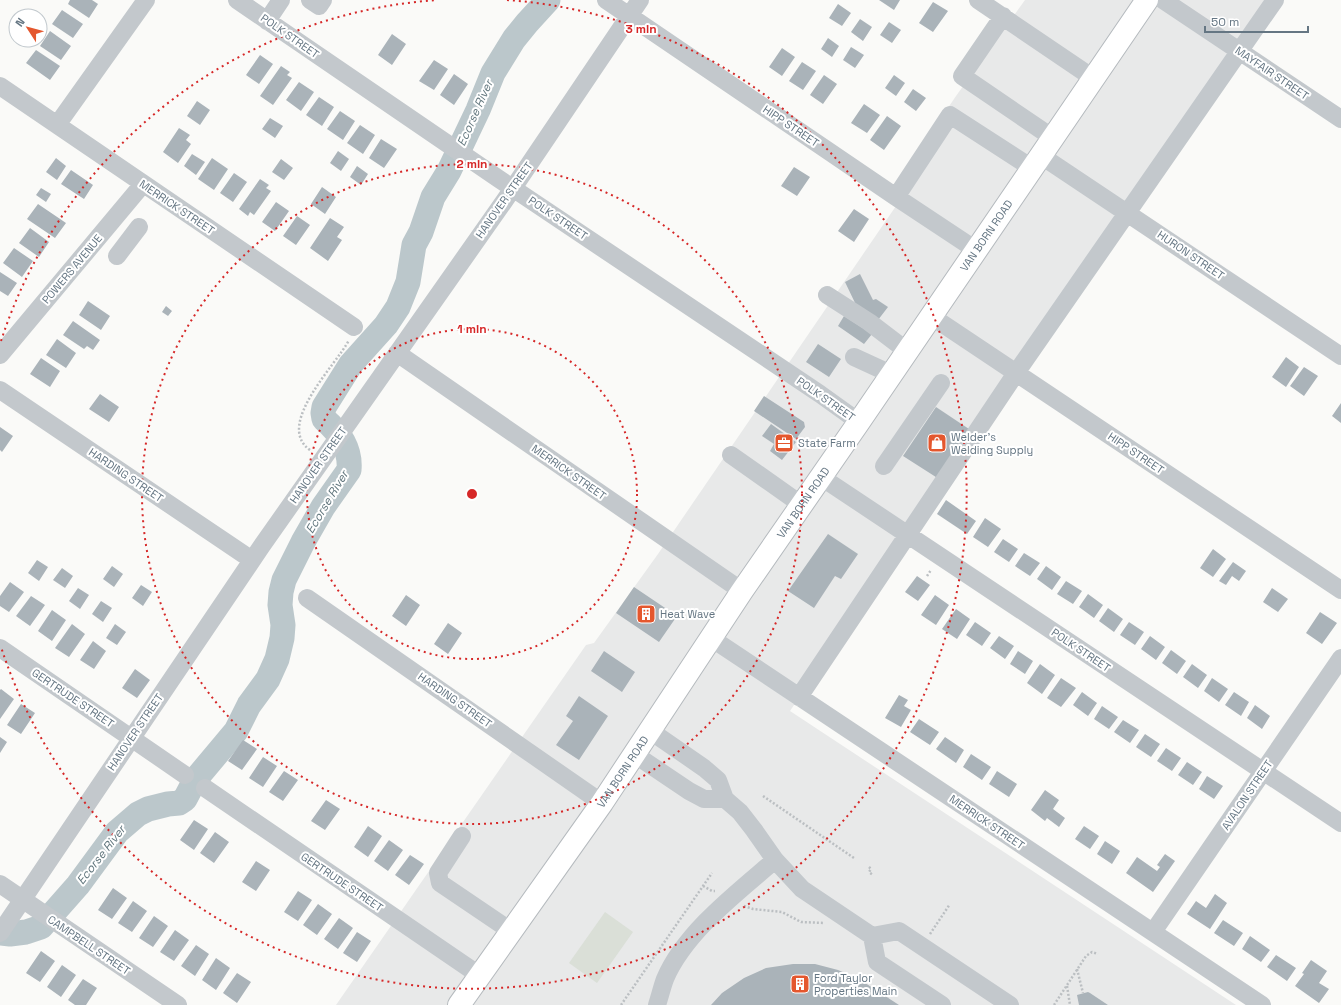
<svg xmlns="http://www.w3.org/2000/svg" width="1341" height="1005" viewBox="0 0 1341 1005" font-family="'Space Grotesk',sans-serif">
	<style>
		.built { fill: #e8e9e9 }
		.green { fill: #dadfd7 }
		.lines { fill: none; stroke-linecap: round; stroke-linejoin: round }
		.river { stroke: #bbc7cb; stroke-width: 25 }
		.building { fill: #aab3b9 }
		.major-casing { stroke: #b5babe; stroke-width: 24 }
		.path { stroke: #bbbfc2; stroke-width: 2.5; stroke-dasharray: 2 2; stroke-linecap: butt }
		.minor { stroke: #c3c8cc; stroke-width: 18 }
		.major { stroke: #fff; stroke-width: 22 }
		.ring { fill: none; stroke: #d62828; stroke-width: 2; stroke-dasharray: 2 4 }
		.labels { text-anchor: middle; stroke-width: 4; stroke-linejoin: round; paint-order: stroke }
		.street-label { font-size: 11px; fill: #657683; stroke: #fff }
		.poi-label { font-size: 11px; fill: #657683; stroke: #fff; text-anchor: start }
		.water-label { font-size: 12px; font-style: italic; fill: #60757c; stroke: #fff }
		.centre { fill: #d62828; stroke: #fff; stroke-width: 2 }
		.ring-label { font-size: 12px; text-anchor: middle; font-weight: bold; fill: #d62828; stroke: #fff; stroke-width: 4; stroke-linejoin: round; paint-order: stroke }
	</style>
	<rect width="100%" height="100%" fill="#fafaf8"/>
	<path class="built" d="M1025 0H1275L908 534 790 711 1236 1005H336L586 645 594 643 658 554 896 206 902 176 956 96Z"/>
	<path class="green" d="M605 912 633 932 597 983 569 963Z"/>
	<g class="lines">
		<path class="river" d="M0 933 10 934 26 932 41 927 78 885 117 832 138 814 148 809 168 804 179 803 185 799 195 780 236 731 249 705 268 679 277 659 282 638 283 625 280 605 281 592 284 580 303 542 323 507 349 470C351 449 339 432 324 419L323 413 324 407 351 364 386 325 398 307 408 282 414 245 421 232 433 197 449 171 478 110 493 73 514 39 527 23 548 0"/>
	</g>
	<path class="building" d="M70 0H92L98 4 89 18 68 4Z
		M879 0H900L894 10Z
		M933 2 948 11 933 32 919 23Z
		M838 4 851 13 842 26 829 18Z
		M62 10 83 24 73 38 52 24Z
		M860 19 872 27 863 41 851 32Z
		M889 22 901 30 892 43 880 35Z
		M50 31 71 46 61 60 40 46Z
		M392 34 406 44 392 65 378 55Z
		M828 38 839 46 832 57 821 49Z
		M851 47 864 55 855 68 843 60Z
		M782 48 795 57 782 76 769 67Z
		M36 50 60 66 50 80 26 63Z
		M260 55 273 64 259 84 246 75Z
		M434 60 448 69 434 90 419 81Z
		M802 62 816 71 803 90 789 81Z
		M281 66 290 72 287 75 292 78 273 105 260 96Z
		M454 74 468 84 454 105 440 95Z
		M824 75 837 84 823 104 810 95Z
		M894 75 905 83 896 96 885 88Z
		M299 82 314 92 301 111 286 100Z
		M913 89 926 98 916 111 904 102Z
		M319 97 334 107 322 126 306 115Z
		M197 101 210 110 200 125 187 116Z
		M864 104 880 115 867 133 851 123Z
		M340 111 355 121 343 140 327 129Z
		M887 116 901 126 884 150 870 140Z
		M270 118 283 126 275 138 262 129Z
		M360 125 375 135 363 154 347 143Z
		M179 128 190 135 186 140 191 144 178 163 163 152Z
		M381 139 397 149 384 168 369 158Z
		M338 151 349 159 341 171 330 163Z
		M192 154 205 162 196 175 184 166Z
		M56 158 66 166 57 180 46 172Z
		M212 158 228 169 214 190 198 179Z
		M281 159 293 168 284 180 272 172Z
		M357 166 368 174 361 185 350 177Z
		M794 167 810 177 797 196 781 186Z
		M71 170 93 185 84 199 61 184Z
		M234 173 247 182 233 202 220 193Z
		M260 179 269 185 266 188 271 191 254 215 250 212 248 216 239 209Z
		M322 187 336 197 325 214 311 204Z
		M41 188 51 194 46 202 36 195Z
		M276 202 289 211 275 231 262 222Z
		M38 204 66 223 55 238 27 219Z
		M854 209 869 219 854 242 838 231Z
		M297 216 310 225 296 245 283 236Z
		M330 218 344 227 337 237 342 240 328 261 310 248Z
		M30 228 49 242 39 257 19 243Z
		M14 248 33 261 22 277 3 263Z
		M0 272 17 283 8 296 0 291Z
		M860 274 873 300 876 299 888 307 878 320 857 307 845 282Z
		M88 301 110 316 101 330 79 315Z
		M166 306 172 311 168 316 162 312Z
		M844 316 872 334 864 344 838 326Z
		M73 321 100 340 93 350 87 346 84 349 63 335Z
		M57 339 76 353 66 368 46 355Z
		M818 344 841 359 829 377 806 362Z
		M1286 357 1299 367 1286 387 1272 377Z
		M41 358 60 371 50 387 30 374Z
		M1304 367 1318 376 1304 396 1290 386Z
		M100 394 119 407 109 422 89 409Z
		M764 396 804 422 805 427 796 439 754 411Z
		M1341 403V423L1332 416Z
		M936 407 972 431 939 479 903 456Z
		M771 424 796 442 782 460 770 451 774 444 762 436Z
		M0 427 13 436 2 452 0 450Z
		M946 500 976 521 967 534 937 514Z
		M985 518 1001 529 988 547 973 537Z
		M828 534 858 554 841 579 835 576 814 608 788 591Z
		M1003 539 1018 549 1009 562 994 552Z
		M1213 549 1226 559 1213 577 1200 568Z
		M1024 553 1040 563 1030 576 1015 566Z
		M37 560 48 567 39 581 28 573Z
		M1233 562 1246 571 1239 581 1232 576 1226 585 1219 581Z
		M112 566 123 574 114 587 103 579Z
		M1046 566 1061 577 1052 590 1037 579Z
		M62 568 73 576 65 588 53 580Z
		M917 576 930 585 918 601 905 592Z
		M1066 581 1082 591 1073 604 1057 594Z
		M10 582 24 592 9 612 0 606V596Z
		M141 585 152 592 143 606 132 598Z
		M634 587 677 616 659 642 616 613Z
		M78 588 89 595 80 609 69 601Z
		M1272 588 1288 599 1278 612 1263 602Z
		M1088 594 1103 605 1094 618 1079 607Z
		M406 595 420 605 406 626 392 616Z
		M935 595 949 605 936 625 921 615Z
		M31 596 45 605 30 626 16 616Z
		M101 601 112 608 103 622 92 614Z
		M1108 608 1123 619 1114 632 1099 621Z
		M956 609 970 619 957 639 942 629Z
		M52 610 66 620 52 641 38 631Z
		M1320 612 1337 623 1322 644 1306 633Z
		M975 622 991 633 982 646 966 635Z
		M1129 622 1144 632 1135 645 1120 635Z
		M448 623 462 633 448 654 434 644Z
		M72 624 85 634 69 657 55 648Z
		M115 624 126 632 117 645 106 638Z
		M999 636 1014 646 1005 659 990 648Z
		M1150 636 1165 647 1156 660 1141 649Z
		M93 641 106 651 94 669 80 660Z
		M1171 650 1186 661 1177 674 1162 663Z
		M604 651 635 672 622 692 591 671Z
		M1018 651 1033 661 1025 674 1010 664Z
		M1040 664 1055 675 1042 694 1027 683Z
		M1192 664 1207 675 1198 688 1183 677Z
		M135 669 150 680 137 698 122 688Z
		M1061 678 1076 688 1061 707 1047 698Z
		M1212 678 1228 689 1219 702 1204 691Z
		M1 689 14 699 0 719V690Z
		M1082 692 1097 703 1088 716 1073 705Z
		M1234 692 1249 702 1241 716 1225 705Z
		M899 695 908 700 904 706 911 710 901 727 885 718Z
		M579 696 608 716 579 760 556 745 573 721 566 716Z
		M21 704 35 713 21 734 7 725Z
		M1255 705 1270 716 1262 729 1247 718Z
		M1102 706 1118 717 1109 729 1094 719Z
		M919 719 939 732 930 745 910 732Z
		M1123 720 1139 730 1130 743 1114 732Z
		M1145 734 1160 744 1151 757 1136 747Z
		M0 737 7 742 0 753Z
		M945 737 964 750 956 763 936 749Z
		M243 740 257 749 242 770 228 761Z
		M1166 748 1181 758 1172 771 1157 761Z
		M971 754 991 767 982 780 963 767Z
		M263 757 277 766 263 787 249 778Z
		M1187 762 1202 772 1193 785 1178 775Z
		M284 771 298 780 283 801 269 792Z
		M997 771 1017 784 1009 797 989 784Z
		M1207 776 1223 786 1214 799 1199 789Z
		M1045 790 1059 800 1053 809 1065 818 1059 827 1047 818 1045 821 1031 810Z
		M326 800 340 809 325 830 311 821Z
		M194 820 208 829 194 850 180 840Z
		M368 826 382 836 368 857 354 847Z
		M1084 826 1099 836 1090 849 1075 839Z
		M215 832 229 842 214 863 200 853Z
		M389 840 403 850 388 871 374 861Z
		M1105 841 1120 851 1112 864 1097 854Z
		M1165 854 1175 861 1153 892 1126 873 1137 857 1157 871 1160 867 1157 865Z
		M410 855 424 864 409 885 395 875Z
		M256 861 270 870 256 891 242 882Z
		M113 888 127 898 112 919 98 910Z
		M298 891 312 900 298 921 284 912Z
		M1215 894 1227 903 1210 929 1187 914 1196 901 1206 908Z
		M133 901 147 911 132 932 118 923Z
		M318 904 332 914 317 935 303 925Z
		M154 916 168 926 153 947 139 938Z
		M339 918 353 928 338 949 324 939Z
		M1223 920 1243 933 1234 946 1214 933Z
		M175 930 189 940 174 961 160 952Z
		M357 932 371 941 357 962 343 953Z
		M1250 936 1270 950 1261 962 1242 949Z
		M196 945 209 954 195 976 181 966Z
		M41 951 55 961 40 982 26 973Z
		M1276 955 1296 968 1287 981 1267 967Z
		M216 958 230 968 216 990 202 980Z
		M1311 960 1327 971 1319 983 1329 989 1319 1003 1295 986 1304 974 1302 973Z
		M793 964H815L838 970 859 979 899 1005H711L722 993 744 978 766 968Z
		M62 965 76 975 61 997 47 987Z
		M237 973 251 982 237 1003 223 993Z
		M83 979 97 988 86 1005H75L68 1000Z
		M1088 992 1090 993 1108 1005H1079L1077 995Z"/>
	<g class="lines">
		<defs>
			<g id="major">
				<path id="s1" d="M459 1005 602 803 742 591 859 422 1147 0"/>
			</g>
		</defs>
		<use href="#major" class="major-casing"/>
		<path class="path" d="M310 450C274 425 337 364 349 340
			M927 576 931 570
			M763 796 854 858
			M869 867 871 869 869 872 873 875
			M703 886 712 891H715
			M744 906 753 909 782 912 801 922 824 923
			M930 934 950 904
			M1077 969 1083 993
			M1067 986 1070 1005
			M887 997 893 989
			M621 1005 712 873
			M1054 1005 1086 956 1092 952 1098 954"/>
		<path class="minor" d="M237 0 499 179 820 394 859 422
			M310 0 319 6 323 0
			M606 0 896 197 976 250
			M978 0 1093 78
			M1163 0 1341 119
			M1003 16 962 76 1053 138
			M267 21 281 0
			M0 86 354 327
			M57 125 146 0
			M1040 155 1341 356
			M896 197 950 115 1032 168
			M117 256 139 227
			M827 295 869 322 907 351
			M931 316 1341 590
			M397 353 742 591
			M0 355 143 184
			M854 357 891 374
			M0 390 252 560
			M731 455 802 505
			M884 466 941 383
			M821 477 1341 823
			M307 598 602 803
			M711 638 1262 1005
			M0 648 185 775
			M799 697 1016 373 1275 0
			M649 730 704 768 718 780 725 799 740 812 754 830 775 860 802 889 872 936 877 962 942 1005
			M634 754 689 791 704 799H725
			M205 788 479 975
			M462 836 438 873 440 883 511 931
			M0 884 178 1005
			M1153 932 1341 658
			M0 933 261 547 505 200 640 0
			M872 936 899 931 1010 1005
			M657 1005C660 996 662 987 665 979 685 932 738 892 775 860"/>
		<use href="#major" class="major"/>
	</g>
	<g class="ring">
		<circle cx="472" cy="494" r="165"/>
		<circle cx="472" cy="494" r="330"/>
		<path d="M1 341A495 495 0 0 1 437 0M507 0A495 495 0 1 1 1 647"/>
	</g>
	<defs>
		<symbol id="office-square" viewBox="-11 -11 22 22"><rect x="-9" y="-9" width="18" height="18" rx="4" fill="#e4572e" stroke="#fff"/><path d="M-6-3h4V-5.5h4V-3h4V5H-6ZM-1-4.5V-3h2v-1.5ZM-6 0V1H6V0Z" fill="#fff"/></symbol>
		<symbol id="shop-square" viewBox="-11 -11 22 22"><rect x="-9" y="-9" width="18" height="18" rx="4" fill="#e4572e" stroke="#fff"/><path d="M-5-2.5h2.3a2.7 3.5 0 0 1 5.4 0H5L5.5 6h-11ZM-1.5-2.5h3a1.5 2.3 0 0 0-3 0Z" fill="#fff"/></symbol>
		<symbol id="building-square" viewBox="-11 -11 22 22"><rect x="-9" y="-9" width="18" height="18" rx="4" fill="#e4572e" stroke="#fff"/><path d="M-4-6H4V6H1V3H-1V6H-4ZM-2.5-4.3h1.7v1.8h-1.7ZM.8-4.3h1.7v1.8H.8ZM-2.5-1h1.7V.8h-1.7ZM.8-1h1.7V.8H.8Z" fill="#fff"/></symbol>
	</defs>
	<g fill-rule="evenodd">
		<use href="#office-square" x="773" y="432" width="22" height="22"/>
		<use href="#shop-square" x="926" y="432" width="22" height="22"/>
		<use href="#building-square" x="635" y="603" width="22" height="22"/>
		<use href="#building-square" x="789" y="973" width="22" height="22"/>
	</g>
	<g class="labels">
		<g class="street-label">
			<text transform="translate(290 36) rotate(35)" y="4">POLK STREET</text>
			<text transform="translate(1272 73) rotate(34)" y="4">MAYFAIR STREET</text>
			<text transform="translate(791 126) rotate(34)" y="4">HIPP STREET</text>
			<text transform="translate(504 200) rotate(-55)" y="4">HANOVER STREET</text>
			<text transform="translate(177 207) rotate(34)" y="4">MERRICK STREET</text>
			<text transform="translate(558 218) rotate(34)" y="4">POLK STREET</text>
			<text dy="4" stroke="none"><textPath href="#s1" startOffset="933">VAN BORN ROAD</textPath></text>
			<text transform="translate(1191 255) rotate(34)" y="4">HURON STREET</text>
			<text transform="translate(72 269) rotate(-50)" y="4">POWERS AVENUE</text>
			<text transform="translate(826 399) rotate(35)" y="4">POLK STREET</text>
			<text transform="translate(1136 453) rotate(34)" y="4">HIPP STREET</text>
			<text transform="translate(318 465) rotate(-55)" y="4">HANOVER STREET</text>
			<text transform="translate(569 472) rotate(35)" y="4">MERRICK STREET</text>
			<text transform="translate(126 475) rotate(34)" y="4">HARDING STREET</text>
			<text dy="4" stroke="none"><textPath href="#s1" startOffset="609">VAN BORN ROAD</textPath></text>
			<text transform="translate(1081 650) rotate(34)" y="4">POLK STREET</text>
			<text transform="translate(73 698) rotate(34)" y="4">GERTRUDE STREET</text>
			<text transform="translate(455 700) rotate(35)" y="4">HARDING STREET</text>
			<text transform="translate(135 732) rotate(-56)" y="4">HANOVER STREET</text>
			<text dy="4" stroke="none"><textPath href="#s1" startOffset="285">VAN BORN ROAD</textPath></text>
			<text transform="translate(1247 795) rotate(-56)" y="4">AVALON STREET</text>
			<text transform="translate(987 822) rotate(34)" y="4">MERRICK STREET</text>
			<text transform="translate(342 882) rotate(34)" y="4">GERTRUDE STREET</text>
			<text transform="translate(89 945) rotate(34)" y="4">CAMPBELL STREET</text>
		</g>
		<g class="poi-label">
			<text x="951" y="441">Welder's<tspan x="951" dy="13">Welding Supply</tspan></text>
			<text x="798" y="447">State Farm</text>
			<text x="660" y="618">Heat Wave</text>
			<text x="814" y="982">Ford Taylor<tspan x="814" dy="13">Properties Main</tspan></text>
		</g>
		<g class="water-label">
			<text transform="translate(475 113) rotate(-66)" y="4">Ecorse River</text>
			<text transform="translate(327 502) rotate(-59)" y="4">Ecorse River</text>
			<text transform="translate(101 855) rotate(-52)" y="4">Ecorse River</text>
		</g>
	</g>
	<circle cx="472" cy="494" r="6" class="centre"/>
	<g class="ring-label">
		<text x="641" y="33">3 min</text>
		<text x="472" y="168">2 min</text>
		<text x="472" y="333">1 min</text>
	</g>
	<g transform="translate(28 28) rotate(306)"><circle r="19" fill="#ffffff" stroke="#c1c8cd"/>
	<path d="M0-3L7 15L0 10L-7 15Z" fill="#e4572e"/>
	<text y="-6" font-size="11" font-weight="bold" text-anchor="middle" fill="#657683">N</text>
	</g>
	<path d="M1205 26v6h103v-6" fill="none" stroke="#657683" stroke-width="2"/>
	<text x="1211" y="26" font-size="12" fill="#657683" stroke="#ffffff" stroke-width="3" paint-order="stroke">50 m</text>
</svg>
